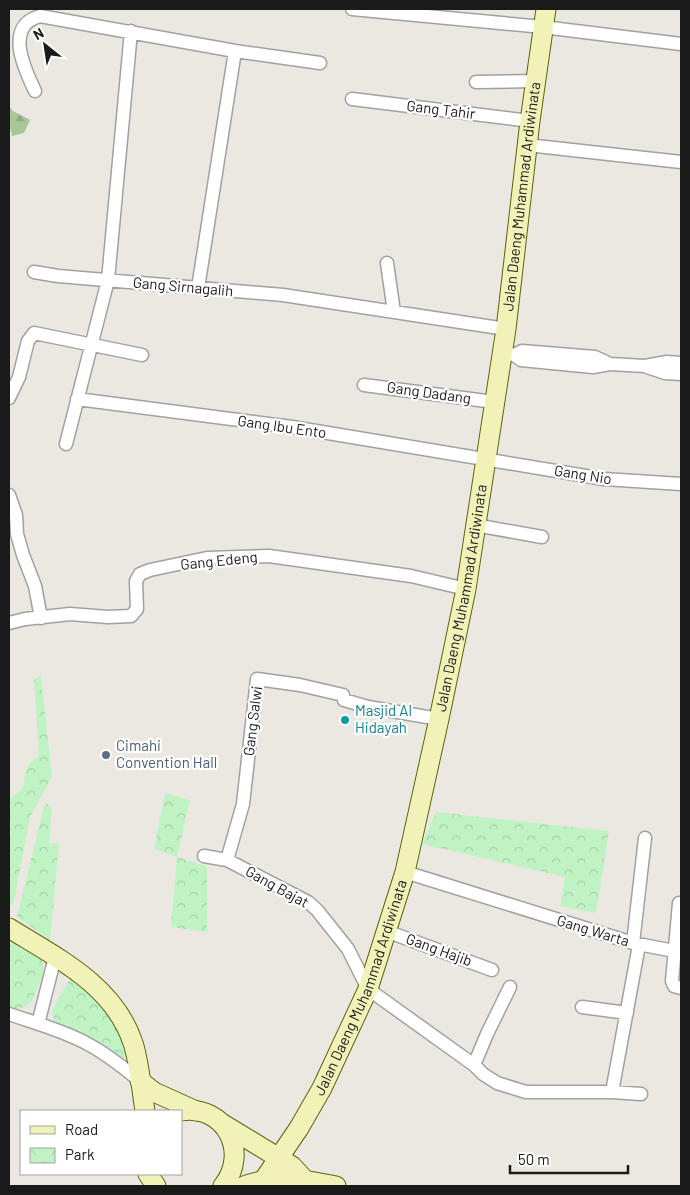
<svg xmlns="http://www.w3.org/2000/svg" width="690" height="1195" viewBox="0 0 690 1195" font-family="Barlow,sans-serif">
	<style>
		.forest { fill: url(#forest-firs) }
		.park { fill: url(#park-crowns) }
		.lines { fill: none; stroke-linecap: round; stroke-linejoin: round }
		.street-casing { stroke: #a1a1a1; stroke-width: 15 }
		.secondary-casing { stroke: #5c650e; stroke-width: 21 }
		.street { stroke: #fff; stroke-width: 12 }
		.secondary { stroke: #f0f2b8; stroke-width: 19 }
		.culture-dot { fill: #0f9aa8; stroke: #fff; stroke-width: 2 }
		.service-dot { fill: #5c6f8a; stroke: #fff; stroke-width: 2 }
		.labels { text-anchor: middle; stroke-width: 4.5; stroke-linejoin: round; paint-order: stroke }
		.street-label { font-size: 15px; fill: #1a1a1a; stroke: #fff }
		.culture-label { font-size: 15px; fill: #0d838f; stroke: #fff; text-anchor: start }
		.service-label { font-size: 15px; fill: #4e5e75; stroke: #fff; text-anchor: start }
	</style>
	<defs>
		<pattern id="forest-firs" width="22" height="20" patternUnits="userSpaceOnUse" patternTransform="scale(1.25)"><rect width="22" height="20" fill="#a7c799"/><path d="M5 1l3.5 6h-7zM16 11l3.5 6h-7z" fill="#8faa83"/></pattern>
		<pattern id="park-crowns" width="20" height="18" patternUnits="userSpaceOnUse" patternTransform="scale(1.25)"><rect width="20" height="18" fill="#c0f3c4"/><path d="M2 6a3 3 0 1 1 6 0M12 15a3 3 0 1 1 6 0" fill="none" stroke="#a4d0a8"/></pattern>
	</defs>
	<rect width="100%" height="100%" fill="#ebe8e1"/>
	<path class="forest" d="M9 106 13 111 30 120 24 133 12 136 9 122Z"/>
	<path class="park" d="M41 676 52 777 30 817 13 906 9 904V798L14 796 24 786C25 769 26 765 39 755L34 679Z
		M165 793 190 800 177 857 207 866V932L171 927 177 857 154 849Z
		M45 803 52 807 49 843 59 844 50 940 17 917Z
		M436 812 609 831 596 913 560 906 565 877 422 844Z
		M9 938 42 960 44 972 33 999 26 1006 17 1010 9 1009Z
		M74 971 104 995 137 1053 119 1059 55 1025 52 1011Z"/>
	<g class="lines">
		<defs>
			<path id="street" d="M352 9 543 27 681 44
				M476 82 536 81
				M35 91C24 68 4 26 40 16L235 51 320 63
				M352 99 530 121
				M527 145 681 162
				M387 263 394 312
				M34 272 58 276 283 295 506 329
				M198 288 235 51
				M508 354 514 355 522 351 595 357 610 364
				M514 355 521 360 593 367 610 364 645 366 667 362 681 363
				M647 367 665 373 681 374
				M364 385 494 402
				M9 398 19 377 28 341 34 333 142 355
				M77 399 292 427 604 479 681 484
				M66 444 108 280 131 31
				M9 495 16 515 17 534 23 555 35 586 41 618
				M475 525 542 537
				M9 623 25 619 70 614 108 617 131 616 137 609 136 581 140 574 150 570 207 558 269 556 411 576 466 589
				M204 856 227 860 308 902 317 910 348 949 368 989 474 1065 483 1074 497 1083 526 1092H612L641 1094
				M227 860 243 804 257 679 300 685 343 695 344 700 368 707 439 719
				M405 872 633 943 674 951
				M679 903 672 981 674 986 681 988
				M386 931 492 970
				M633 943 645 838
				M582 1007 627 1013
				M9 1014C35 1023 62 1030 86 1043 105 1053 123 1067 140 1081
				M38 1024 55 957
				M474 1065 487 1034 510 987
				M612 1092 639 945"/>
			<g id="secondary">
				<path d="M9 928C57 958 114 985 133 1043 139 1061 142 1092 145 1111"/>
				<path d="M140 1081 154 1092 196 1111"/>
				<path d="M181 1111C225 1104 250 1152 223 1186"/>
				<path d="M223 1124 292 1166 304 1179"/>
				<path d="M148 1174 156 1186"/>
				<path id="s1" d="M263 1181 299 1128 322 1088 368 989 405 872 439 719 466 589 506 329 530 121 546 9"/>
				<path d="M244 1186C276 1174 303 1179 336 1186"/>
			</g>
		</defs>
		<use href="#street" class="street-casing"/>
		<use href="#secondary" class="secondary-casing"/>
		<use href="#street" class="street"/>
		<use href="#secondary" class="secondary"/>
	</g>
	<circle class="culture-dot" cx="345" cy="720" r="5"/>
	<circle class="service-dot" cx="106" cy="755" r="5"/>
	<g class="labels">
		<g class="street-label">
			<text transform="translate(441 110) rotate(7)" y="5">Gang Tahir</text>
			<text dy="5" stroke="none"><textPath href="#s1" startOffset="1028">Jalan Daeng Muhammad Ardiwinata</textPath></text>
			<text transform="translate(183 287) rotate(5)" y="5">Gang Sirnagalih</text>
			<text transform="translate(429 393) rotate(8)" y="5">Gang Dadang</text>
			<text transform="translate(282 427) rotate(8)" y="5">Gang Ibu Ento</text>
			<text transform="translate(583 475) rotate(9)" y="5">Gang Nio</text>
			<text transform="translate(219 561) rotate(-6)" y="5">Gang Edeng</text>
			<text dy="5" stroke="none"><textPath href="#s1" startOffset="622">Jalan Daeng Muhammad Ardiwinata</textPath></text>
			<text transform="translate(253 721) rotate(-83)" y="5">Gang Salwi</text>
			<text transform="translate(277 887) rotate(29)" y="5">Gang Bajat</text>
			<text transform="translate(593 931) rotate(17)" y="5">Gang Warta</text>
			<text transform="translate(439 950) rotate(20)" y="5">Gang Hajib</text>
			<text dy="5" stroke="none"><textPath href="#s1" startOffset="218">Jalan Daeng Muhammad Ardiwinata</textPath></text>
		</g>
		<g class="culture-label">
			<text x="355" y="716">Masjid Al<tspan x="355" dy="17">Hidayah</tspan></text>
		</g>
		<g class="service-label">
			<text x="116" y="751">Cimahi<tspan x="116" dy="17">Convention Hall</tspan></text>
		</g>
	</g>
	<rect width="690" height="1195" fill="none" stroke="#1a1a1a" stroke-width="20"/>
	<rect x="20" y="1110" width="162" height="65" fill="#ffffff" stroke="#a3a3a3"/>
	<rect x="30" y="1126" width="25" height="8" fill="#f0f2b8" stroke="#a3a3a3"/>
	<text x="65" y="1135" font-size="15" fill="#1a1a1a">Road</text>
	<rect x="30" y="1148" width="25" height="15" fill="url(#park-crowns)" stroke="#a3a3a3"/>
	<text x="65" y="1160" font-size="15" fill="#1a1a1a">Park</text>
	<g transform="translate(45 45) rotate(330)" stroke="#ffffff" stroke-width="4" paint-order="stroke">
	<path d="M0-4L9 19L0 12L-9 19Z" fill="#1a1a1a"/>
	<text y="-8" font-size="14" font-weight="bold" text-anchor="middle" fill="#1a1a1a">N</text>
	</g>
	<path d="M510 1165v8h118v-8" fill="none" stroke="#1a1a1a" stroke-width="2.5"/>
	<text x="518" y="1165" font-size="15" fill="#1a1a1a" stroke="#ffffff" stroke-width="4" paint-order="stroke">50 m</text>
</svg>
